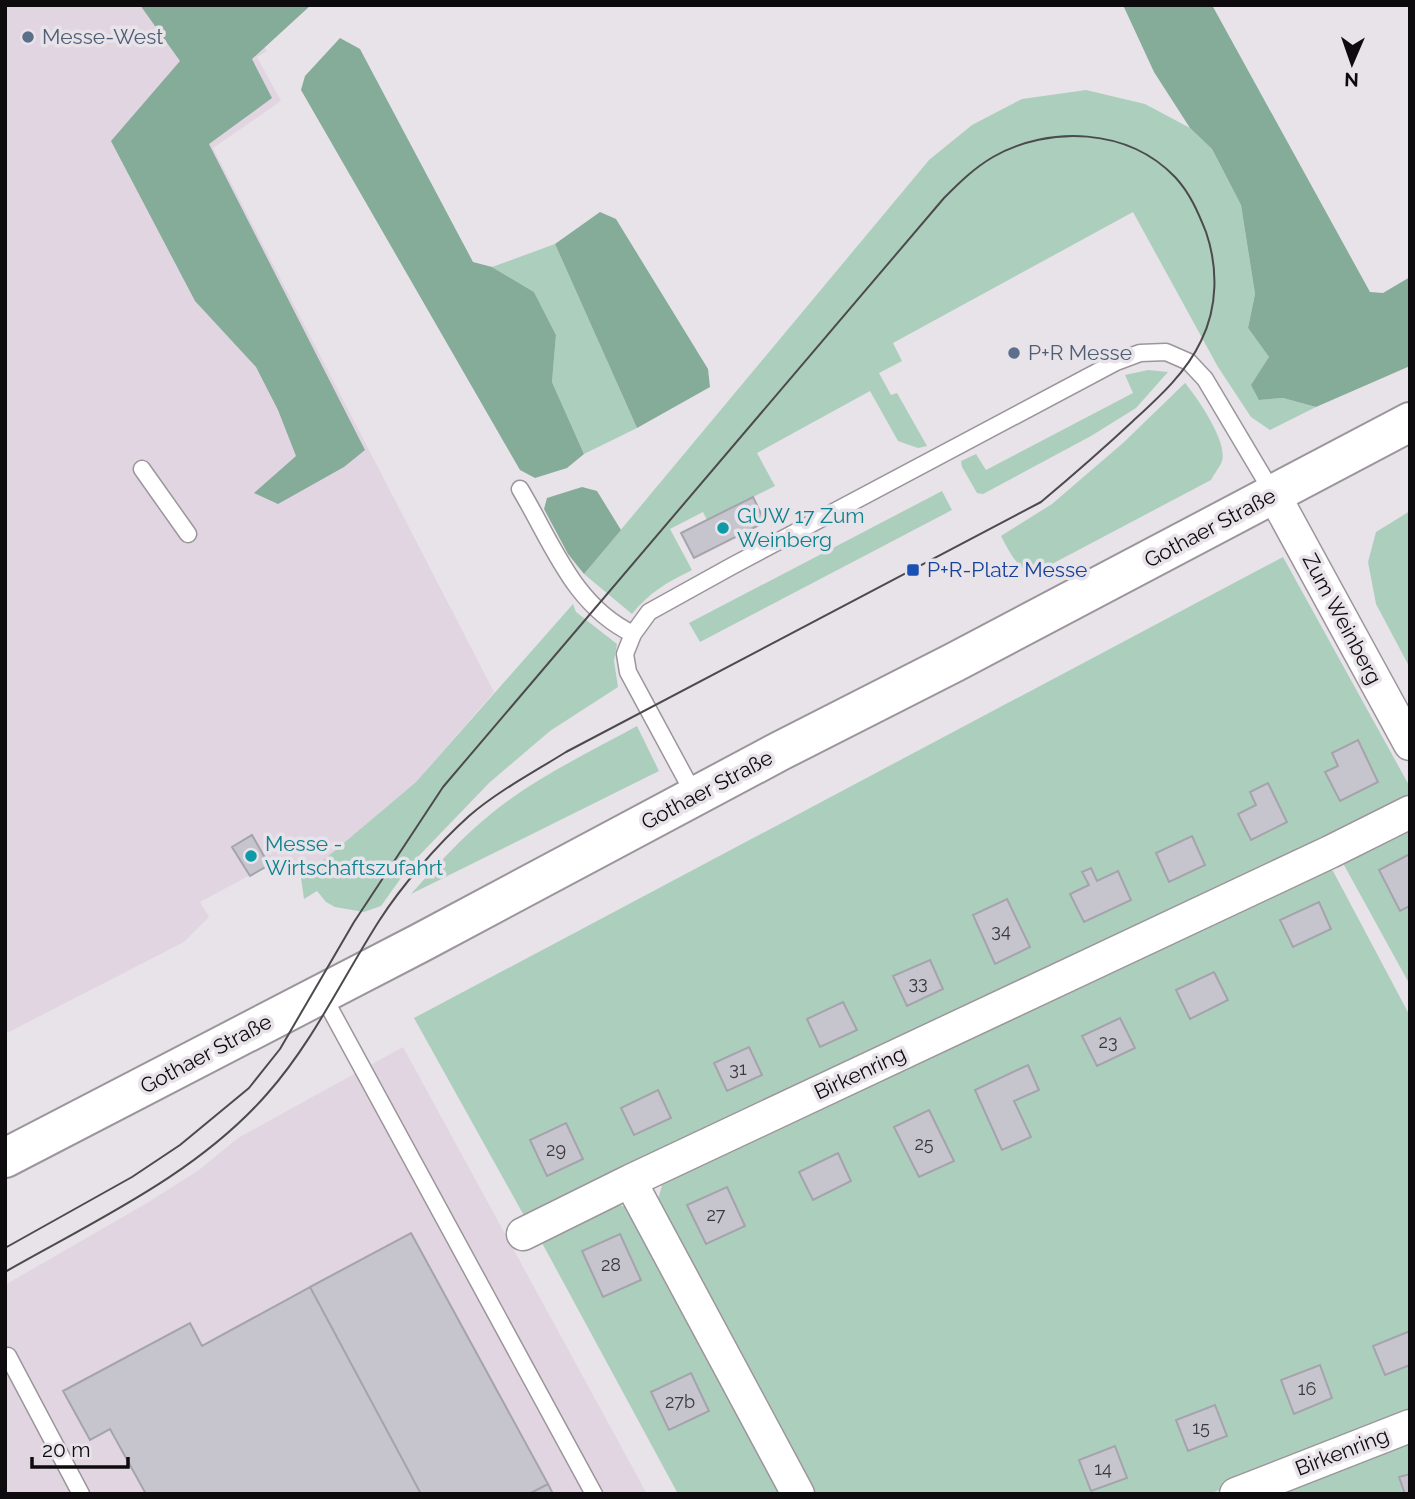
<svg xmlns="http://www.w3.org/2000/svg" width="1415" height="1499" viewBox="0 0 1415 1499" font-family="Raleway,sans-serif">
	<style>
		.built { fill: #e1d5e2 }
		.green { fill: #accfbd }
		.forest { fill: #84ac98 }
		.building { fill: #c6c4cc; stroke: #a5a3ab; stroke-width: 2 }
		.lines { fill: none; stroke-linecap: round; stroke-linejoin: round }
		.service-casing { stroke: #9c969c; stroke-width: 19 }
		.minor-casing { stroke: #9c969c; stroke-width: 35 }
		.secondary-casing { stroke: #9c969c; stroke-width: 42 }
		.service { stroke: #fff; stroke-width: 16 }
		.minor { stroke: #fff; stroke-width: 32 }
		.secondary { stroke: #fff; stroke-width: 38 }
		.tram { stroke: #4d4a4d; stroke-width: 2 }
		.service-dot { fill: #5c6f8a; stroke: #e8e2e9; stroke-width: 2.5 }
		.culture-dot { fill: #0f9aa8; stroke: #e8e2e9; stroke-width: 2.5 }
		.transit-dot { fill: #1a4fb4; stroke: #e8e2e9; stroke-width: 2.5 }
		.labels { text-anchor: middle; stroke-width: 7; stroke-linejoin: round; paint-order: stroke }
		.number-label { font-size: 18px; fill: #3b393d }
		.service-label { font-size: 21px; fill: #4e5e75; stroke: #e8e2e9; text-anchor: start }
		.culture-label { font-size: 21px; fill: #0d838f; stroke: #e8e2e9; text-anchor: start }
		.street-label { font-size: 21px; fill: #0d0b0d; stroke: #e8e2e9 }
		.transit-label { font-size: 21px; fill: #164399; stroke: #e8e2e9; text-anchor: start }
	</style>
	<rect width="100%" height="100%" fill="#e8e2e9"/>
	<path class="built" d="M5 5H234L267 51 257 57 281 101 213 148 494 692 416 782 320 863 269 865 200 902 209 917 184 942 5 1034Z
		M403 1047 647 1494H5V1285L147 1203 199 1170 238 1138Z"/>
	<path class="green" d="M1086 90 1145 104 1190 128 1212 149 1241 205 1255 294 1248 328 1269 357 1259 400 1283 398 1316 407 1270 430 1251 417 1218 367 1133 212 893 343 902 361 879 373 891 395 897 393 927 446 918 448 898 441 870 391 757 453 775 486 707 520 703 512 670 529 692 570C666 583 650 592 632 614L584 574 929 160 972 125 1022 99Z
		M555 244 637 428 584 454 552 382 556 335 534 292 492 267Z
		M1148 370 1168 372 1136 408 1091 436 983 494 977 493 962 467 961 461 976 454 986 470 1133 393 1125 375Z
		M1185 383C1197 397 1228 442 1222 461 1220 467 1214 474 1211 480L1033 574C1016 567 1009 551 1001 536L1052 504 1123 443Z
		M942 491 952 510 700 642 689 623Z
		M1410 511V668L1376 604 1368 562 1376 532Z
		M1283 557 1410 787V800L527 1221 414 1018Z
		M573 604 576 612 617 644 614 661 618 687 550 731 489 783 411 864 381 906 364 912 335 907 326 902 317 891 304 899 299 864 320 863 416 782Z
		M637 726 659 771 411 894C437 865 462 837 492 813 535 778 588 753 637 726Z
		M1410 829V985L1344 865 1347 857Z
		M1325 866 1333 871 1410 1016V1415L1209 1494H815L657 1203 663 1182Z
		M617 1204 634 1210 785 1494H678L541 1241Z
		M1410 1443V1494H1278Z"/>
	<path class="forest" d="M140 5H311L252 59 272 98 209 144 365 450 344 467 278 504 254 493 296 456 278 410 256 367 195 301 111 141 180 61Z
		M1123 5H1212L1370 292 1383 293 1410 277V366L1316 407 1283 398 1259 400 1251 385 1269 357 1248 328 1255 294 1241 205 1212 149 1190 128 1154 72Z
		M340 38 360 49 473 262 492 267 534 292 556 335 552 382 584 454 567 468 535 478 520 470 301 90 305 76Z
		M600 212 616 219 708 369 710 387 637 428 555 244Z
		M582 487 597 491 621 530 584 574 568 554 544 509 547 498Z"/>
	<path class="building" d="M753 497 765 522 694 558 681 533Z
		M1358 740 1378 782 1340 801 1325 772 1338 766 1332 753Z
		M1268 783 1287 822 1251 840 1238 814 1256 805 1250 792Z
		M252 835 269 865 250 876 232 847Z
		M1192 836 1205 865 1169 882 1156 853Z
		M1410 854V906L1400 911 1379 870Z
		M1091 868 1097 881 1118 871 1131 900 1084 922 1070 894 1089 885 1082 872Z
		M1007 899 1030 947 995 964 973 915Z
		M1319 902 1331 929 1293 947 1280 920Z
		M930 960 943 989 907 1006 893 976Z
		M1214 972 1228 1000 1190 1019 1176 990Z
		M843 1002 857 1030 820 1047 807 1019Z
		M1120 1018 1135 1048 1097 1066 1082 1036Z
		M749 1047 762 1075 727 1091 714 1063Z
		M1028 1065 1039 1090 1014 1101 1031 1137 1002 1150 975 1090Z
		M658 1090 671 1118 634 1135 621 1108Z
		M929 1110 954 1161 919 1177 894 1127Z
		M566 1123 583 1159 547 1176 530 1140Z
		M838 1153 851 1181 813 1200 799 1172Z
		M727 1187 745 1226 706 1244 687 1205Z
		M411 1233 548 1484 529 1494H421L310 1287Z
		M620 1234 641 1280 603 1297 582 1251Z
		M310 1287 421 1494H146L110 1429 90 1440 63 1391 190 1323 202 1346Z
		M1410 1331V1365L1385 1375 1373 1346Z
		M1320 1365 1332 1398 1294 1414 1281 1380Z
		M691 1373 709 1411 669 1430 651 1392Z
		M1215 1405 1227 1436 1188 1451 1176 1420Z
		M1115 1446 1127 1478 1091 1491 1079 1460Z
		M1410 1474V1494H1405L1399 1477Z
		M548 1484 553 1494H529Z"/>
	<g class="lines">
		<defs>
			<path id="service" d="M142 469 188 534
				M520 489C553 544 573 605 633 634
				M695 796 628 672 625 654 633 634 649 612 732 566 1116 362 1140 353 1166 352 1189 362 1205 379 1274 495
				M322 994 594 1494
				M5 1357 8 1356 81 1494"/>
			<path id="minor" d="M1274 495 1410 744
				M523 1234 630 1181
				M798 1494 630 1181 1330 852 1410 812
				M1236 1494 1410 1426"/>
			<path id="secondary" d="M5 1158 420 943 780 751 955 662 1410 422"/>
		</defs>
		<use href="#service" class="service-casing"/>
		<use href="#minor" class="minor-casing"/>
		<use href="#secondary" class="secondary-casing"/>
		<use href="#service" class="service"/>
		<use href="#minor" class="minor"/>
		<use href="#secondary" class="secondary"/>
		<path class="tram" d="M5 1248 132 1177 180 1145 249 1088 280 1049 354 922 443 787 944 198C959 183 974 168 993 157 1049 125 1128 128 1175 177 1190 193 1198 212 1206 232 1218 267 1218 307 1201 341 1186 373 1158 398 1133 421 1103 449 1072 476 1041 502L566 752C534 772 498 791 469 816 438 844 402 885 379 921 342 979 313 1042 267 1094 197 1174 96 1220 5 1272"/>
	</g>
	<g class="service-dot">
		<circle cx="28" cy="37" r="7"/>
		<circle cx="1014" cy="353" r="7"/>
	</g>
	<g class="culture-dot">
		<circle cx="723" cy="528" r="7"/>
		<circle cx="251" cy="856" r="7"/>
	</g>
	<rect class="transit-dot" x="906" y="563" width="14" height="14" rx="3.5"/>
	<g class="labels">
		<g class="number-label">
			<text x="1001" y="937">34</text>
			<text x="918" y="989">33</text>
			<text x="1108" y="1048">23</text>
			<text x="738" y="1075">31</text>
			<text x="924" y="1150">25</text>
			<text x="556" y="1156">29</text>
			<text x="716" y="1221">27</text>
			<text x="611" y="1271">28</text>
			<text x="1307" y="1395">16</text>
			<text x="680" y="1408">27b</text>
			<text x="1201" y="1434">15</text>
			<text x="1103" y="1475">14</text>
		</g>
		<g class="service-label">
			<text x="42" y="44">Messe-West</text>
			<text x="1028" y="360">P+R Messe</text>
		</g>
		<g class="culture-label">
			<text x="737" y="523">GUW 17 Zum<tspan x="737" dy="24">Weinberg</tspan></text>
			<text x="265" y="851">Messe -<tspan x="265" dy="24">Wirtschaftszufahrt</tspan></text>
		</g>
		<g class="street-label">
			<text transform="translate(1210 528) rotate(-28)" y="7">Gothaer Straße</text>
			<text transform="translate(1342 619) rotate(62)" y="7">Zum Weinberg</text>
			<text transform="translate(707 790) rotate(-28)" y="7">Gothaer Straße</text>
			<text transform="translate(206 1054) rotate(-28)" y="7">Gothaer Straße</text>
			<text transform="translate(860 1073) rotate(-25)" y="7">Birkenring</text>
			<text transform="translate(1342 1452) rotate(-21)" y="7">Birkenring</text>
		</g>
		<g class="transit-label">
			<text x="927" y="577">P+R-Platz Messe</text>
		</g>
	</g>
	<rect width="1415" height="1499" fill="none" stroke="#0d0b0d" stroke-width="14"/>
	<g transform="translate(1352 63) rotate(182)" stroke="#e8e2e9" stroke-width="5" paint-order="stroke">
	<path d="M0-5L12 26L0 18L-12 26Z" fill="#0d0b0d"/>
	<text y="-10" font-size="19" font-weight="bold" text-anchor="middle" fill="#0d0b0d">N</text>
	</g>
	<path d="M32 1457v10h96v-10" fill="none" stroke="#0d0b0d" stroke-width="3.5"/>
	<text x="42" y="1457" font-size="21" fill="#0d0b0d" stroke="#e8e2e9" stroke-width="5" paint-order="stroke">20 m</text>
</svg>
